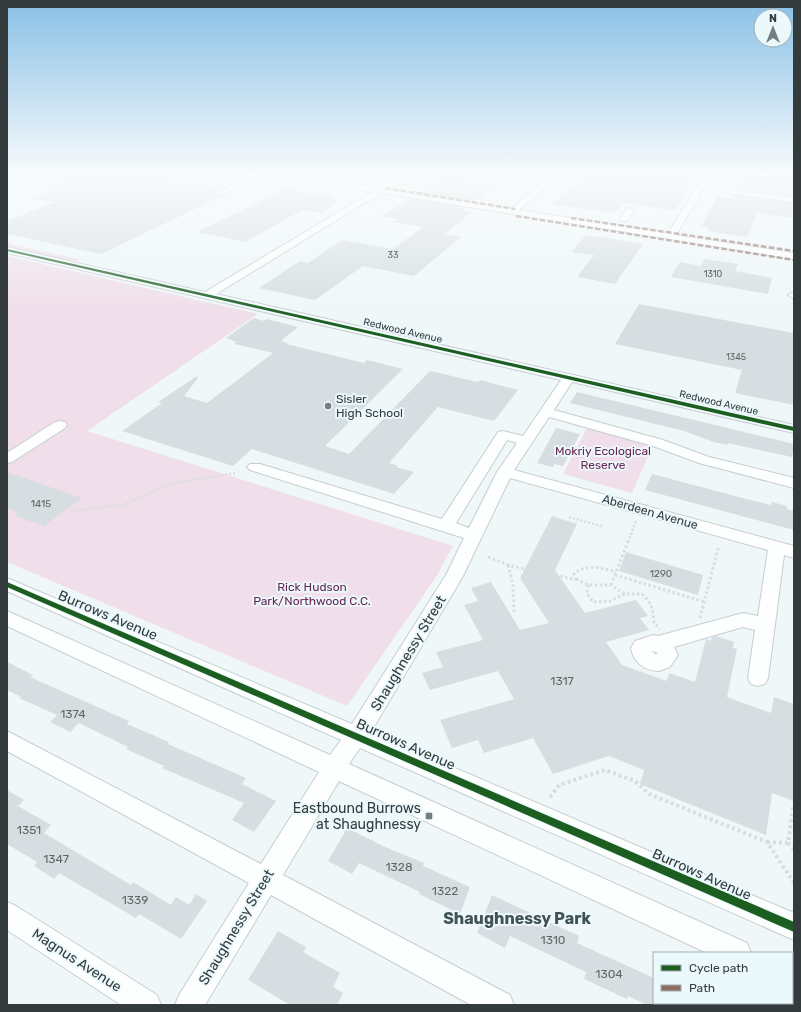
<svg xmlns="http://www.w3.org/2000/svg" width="801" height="1012" viewBox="0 0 801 1012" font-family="Rubik,sans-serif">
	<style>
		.green { fill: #f0deea }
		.building { fill: #d7dee1 }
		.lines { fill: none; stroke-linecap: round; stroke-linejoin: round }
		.minor-casing { stroke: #c7ced0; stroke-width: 2 }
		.path-far2 { stroke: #dbdddd; stroke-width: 2.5; stroke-dasharray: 2 2; stroke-linecap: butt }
		.path-far1 { stroke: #dbdddd; stroke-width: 3; stroke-dasharray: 2.5 2.5; stroke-linecap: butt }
		.path { stroke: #dbdddd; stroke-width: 4; stroke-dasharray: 3 3; stroke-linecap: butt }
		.minor { fill: #fdfefe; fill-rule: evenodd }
		.quiet { stroke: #8d6e63; stroke-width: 2.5; stroke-dasharray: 5.5 2.5; stroke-linecap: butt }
		.cycleway-casing { stroke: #ebf9fd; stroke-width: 2 }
		.cycleway { fill: #1b5e20; fill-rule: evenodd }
		.poi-dot { fill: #757d7f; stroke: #ebf9fd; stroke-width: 1.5 }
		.labels { text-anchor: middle; stroke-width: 4; stroke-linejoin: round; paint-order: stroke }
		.far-number-label { font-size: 9px; fill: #5e6668 }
		.far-street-label { font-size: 10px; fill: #343b3d; stroke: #ebf9fd }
		.number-label { font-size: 10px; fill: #5e6668 }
		.poi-label { font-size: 12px; fill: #343b3d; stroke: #ebf9fd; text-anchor: start }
		.park-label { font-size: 12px; fill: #6a254f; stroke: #ebf9fd }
		.street-label { font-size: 12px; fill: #343b3d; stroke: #ebf9fd }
		.near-number-label { font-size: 12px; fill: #5e6668 }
		.near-street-label { font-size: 14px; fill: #343b3d; stroke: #ebf9fd }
		.near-poi-label { font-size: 14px; fill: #343b3d; stroke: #ebf9fd; text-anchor: end }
		.near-neighbourhood-label { font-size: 16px; font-weight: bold; fill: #425155; stroke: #ebf9fd }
	</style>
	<rect width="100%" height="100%" fill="#eff7f9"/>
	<path class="green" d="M7 243 77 259 81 257 77 261H71L7 247Z
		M7 256 258 314 87 431 453 546 436 577 347 706 7 562Z
		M587 428 653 445 632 493 563 474Z"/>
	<path class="building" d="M25 175H52L35 181 25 180Z
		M71 175H124L137 177 149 175 224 187 210 196 220 197 101 254 7 234V221L55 202 33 198 61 188 46 185Z
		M441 175H454L478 180 500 182 473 202 419 193 427 188H422Z
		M583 175H668L695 179 675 210 623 203 615 213 552 204Z
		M743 175H794V196L736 189Z
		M286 189 322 195 331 194 337 203 321 213 302 210 245 242 197 232Z
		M733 195 794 203V209L791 218 757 213 747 237 708 231 710 228 701 226 718 196 732 198Z
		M410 199 465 208 462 210 472 212 445 234 461 237 414 276 363 266 315 300 259 288 300 261 308 263 342 240 393 249 423 227 392 222 397 219 383 216Z
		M586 235 631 242 643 244 615 284 577 277 594 255 571 252Z
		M704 259 738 264 735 271 772 278 768 294 671 277 680 262 701 266Z
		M639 304 794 333V405L735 393 742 370 615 344Z
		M254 318 264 321 267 319 298 327 281 341 288 343 286 344 364 363 367 360 403 369 325 446 349 454 430 371 478 382 480 380 518 390 494 421 438 407 389 463 398 466 396 467 414 472 394 494 252 449 233 466 122 431 162 403 158 402 197 376 198 378 184 396 207 403 273 353 234 344 236 342 226 338Z
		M577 392 794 444 792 457 728 443 727 445 714 442 684 431 570 403Z
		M556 428 580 434 563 466 554 464 553 467 537 463Z
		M7 472 82 498 44 526 15 516 18 513 7 508Z
		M652 474 754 501 771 505 772 502 787 506V509L794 511V530L645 490Z
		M552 516 577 524 555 570 585 613 636 600 648 616 640 618 649 630 606 642 622 665 667 681 669 673 695 682 706 639 711 641 712 637 716 636 734 642 733 648 737 649 727 697 771 713 774 697 794 704V801L772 793 766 835 640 784 644 770 609 756 553 774 533 738 484 753 478 740 452 748 440 720 514 699 498 671 430 690 422 673 443 667 436 652 483 640 464 605 478 601 471 588 491 582 520 630 549 623 520 578Z
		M626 552 703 575 698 595 619 571Z
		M7 662 33 675 30 677 129 721 127 724 169 742 168 744 246 778 242 784 276 801 254 832 232 820 244 803 162 768 164 766 126 749 128 747 79 723 70 732 50 722 57 715 19 698 21 697 7 690Z
		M7 790 24 800 18 806 51 825 44 833 131 885 133 882 171 905 176 897 189 905 196 894 207 901 181 939 139 914 136 918 59 873 54 879 34 866 37 862 7 844Z
		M347 828 385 847 424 863 423 866 470 887 460 914 419 894 420 892 359 863 352 874 328 861Z
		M492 895 579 936 577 943 654 978V1005H647L628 996 627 999 584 979 586 972 510 936 505 948 477 933Z
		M278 931 306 947 303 952 340 973 333 987 343 993 337 1005H290L248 980Z"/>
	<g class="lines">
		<defs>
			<path id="minor" d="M58 175H70L41 185V188H38L7 182V178L36 183 37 181Z
				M276 175H295L379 188 401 175H410L405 179 414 180 422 175H431L418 185 399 183 387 190 511 209 550 175H559L519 210 668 233 697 187 698 181 695 175H703L706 181 705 187 676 235 794 253V259L381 193 216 294 794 425V433L572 382 554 410 663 440 709 457 794 478V488L699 463 653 446 549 417 514 470 794 546V558L784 555 768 678 765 684 758 686 751 684 748 678 755 630 743 627 674 647 678 655 670 667 659 671C645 671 633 662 631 648L635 641 653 635 658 636 743 613 758 616 768 550 510 478 463 576 371 732 794 913V940L360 748 349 764 747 943 751 953H707L339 781 283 875 510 995 514 1005H471L271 895 205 1005H175L179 995 249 883 7 751V731L261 864 319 772 7 626V611L330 755 341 740 7 591V578L352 724 446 575 464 538 250 470 247 467 250 464H260L442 519 498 432 503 431 523 436 561 380 7 253V247L205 292 372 192 280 177ZM507 440 517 443 497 472 469 528 456 523ZM651 650 657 653 658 654H655Z
				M465 175H489L492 177C486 181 471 179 465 175Z
				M240 181 247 183 221 196 214 194Z
				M723 189 794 198V202L726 193 722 191Z
				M630 208 633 209 634 211 627 221H621C619 217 626 209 630 208Z
				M793 292H794V299L788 295Z
				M60 421 65 422 67 425 65 428 12 462 7 463V453L55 422Z
				M7 902 16 906 157 995 161 1005H121L7 930Z
				M792 964 794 965V993L792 992Z"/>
		</defs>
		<use href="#minor" class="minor-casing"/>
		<path class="path-far2" d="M71 511 123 505 171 484 235 473
			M569 517 604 527
			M628 542 636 521"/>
		<path class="path-far1" d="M488 557 511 566 573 579H576L574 574C586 563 602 568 616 572
			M508 565 513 585 514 612
			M615 575 705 602
			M576 579 588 585H611L625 594H642C652 603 653 610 654 623L660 629
			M588 585 587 594 593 602 610 601 625 594
			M611 585 628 541
			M700 618 719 545"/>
		<path class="path" d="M550 797 559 785 605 770 635 781 649 794 767 842 794 883
			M767 842 788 843 793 807
			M788 843 794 849"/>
		<use href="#minor" class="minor"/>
		<path class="quiet" d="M385 188 515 209
			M516 216 794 260
			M571 218 794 251"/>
		<defs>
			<path id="cycleway" d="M7 249 794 427V431L7 251Z
				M7 582 794 922V932L7 587Z"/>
		</defs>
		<use href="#cycleway" class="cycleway-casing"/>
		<use href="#cycleway" class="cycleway"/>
	</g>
	<linearGradient id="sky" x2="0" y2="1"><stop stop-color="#89c0e6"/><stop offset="0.55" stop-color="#f8fbfc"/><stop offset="1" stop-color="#f8fbfc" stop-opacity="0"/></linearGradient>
	<rect width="801" height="317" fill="url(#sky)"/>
	<g class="poi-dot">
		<circle cx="328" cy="406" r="4"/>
		<rect x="425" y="812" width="8" height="8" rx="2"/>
	</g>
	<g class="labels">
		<g class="far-number-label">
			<text x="393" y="258">33</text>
			<text x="713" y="277">1310</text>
			<text x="736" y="360">1345</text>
		</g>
		<g class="far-street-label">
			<text transform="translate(403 330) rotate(13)" y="4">Redwood Avenue</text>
			<text transform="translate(719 402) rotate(13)" y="4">Redwood Avenue</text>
		</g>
		<g class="number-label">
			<text x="41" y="507">1415</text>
			<text x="661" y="577">1290</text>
		</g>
		<g class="poi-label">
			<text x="336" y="403">Sisler<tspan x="336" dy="14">High School</tspan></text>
		</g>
		<g class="park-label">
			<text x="603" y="455">Mokriy Ecological<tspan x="603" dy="14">Reserve</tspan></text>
			<text x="312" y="591">Rick Hudson<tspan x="312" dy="14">Park/Northwood C.C.</tspan></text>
		</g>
		<g class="street-label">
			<text transform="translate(650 512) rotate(16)" y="4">Aberdeen Avenue</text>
		</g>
		<g class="near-number-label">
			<text x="562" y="685">1317</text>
			<text x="73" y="718">1374</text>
			<text x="29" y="834">1351</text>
			<text x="56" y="863">1347</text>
			<text x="399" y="871">1328</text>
			<text x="445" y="895">1322</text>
			<text x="135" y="904">1339</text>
			<text x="553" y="944">1310</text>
			<text x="609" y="978">1304</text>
		</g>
		<g class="near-street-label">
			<text transform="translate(108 615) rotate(23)" y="5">Burrows Avenue</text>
			<text transform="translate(408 653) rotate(-59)" y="5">Shaughnessy Street</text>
			<text transform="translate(406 744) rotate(24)" y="5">Burrows Avenue</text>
			<text transform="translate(702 874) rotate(24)" y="5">Burrows Avenue</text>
			<text transform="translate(236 927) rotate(-59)" y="5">Shaughnessy Street</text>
			<text transform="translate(77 960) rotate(33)" y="5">Magnus Avenue</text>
		</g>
		<g class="near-poi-label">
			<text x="421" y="813">Eastbound Burrows<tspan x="421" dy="16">at Shaughnessy</tspan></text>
		</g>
		<g class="near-neighbourhood-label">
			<text x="517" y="924">Shaughnessy Park</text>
		</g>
	</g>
	<rect width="801" height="1012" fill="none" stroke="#343b3d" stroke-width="16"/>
	<rect x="653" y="952" width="140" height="52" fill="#ebf9fd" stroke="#a2adb0"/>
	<rect x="661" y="965" width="20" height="6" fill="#1b5e20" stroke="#a2adb0"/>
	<text x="689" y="972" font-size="12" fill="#343b3d">Cycle path</text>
	<rect x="661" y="985" width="20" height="6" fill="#8d6e63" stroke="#a2adb0"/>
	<text x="689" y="992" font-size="12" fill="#343b3d">Path</text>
	<g transform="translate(773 28)"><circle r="19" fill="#ebf9fd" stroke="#a2adb0"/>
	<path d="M0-3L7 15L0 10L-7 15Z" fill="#757d7f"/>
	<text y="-6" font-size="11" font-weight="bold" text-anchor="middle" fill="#343b3d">N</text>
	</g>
</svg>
